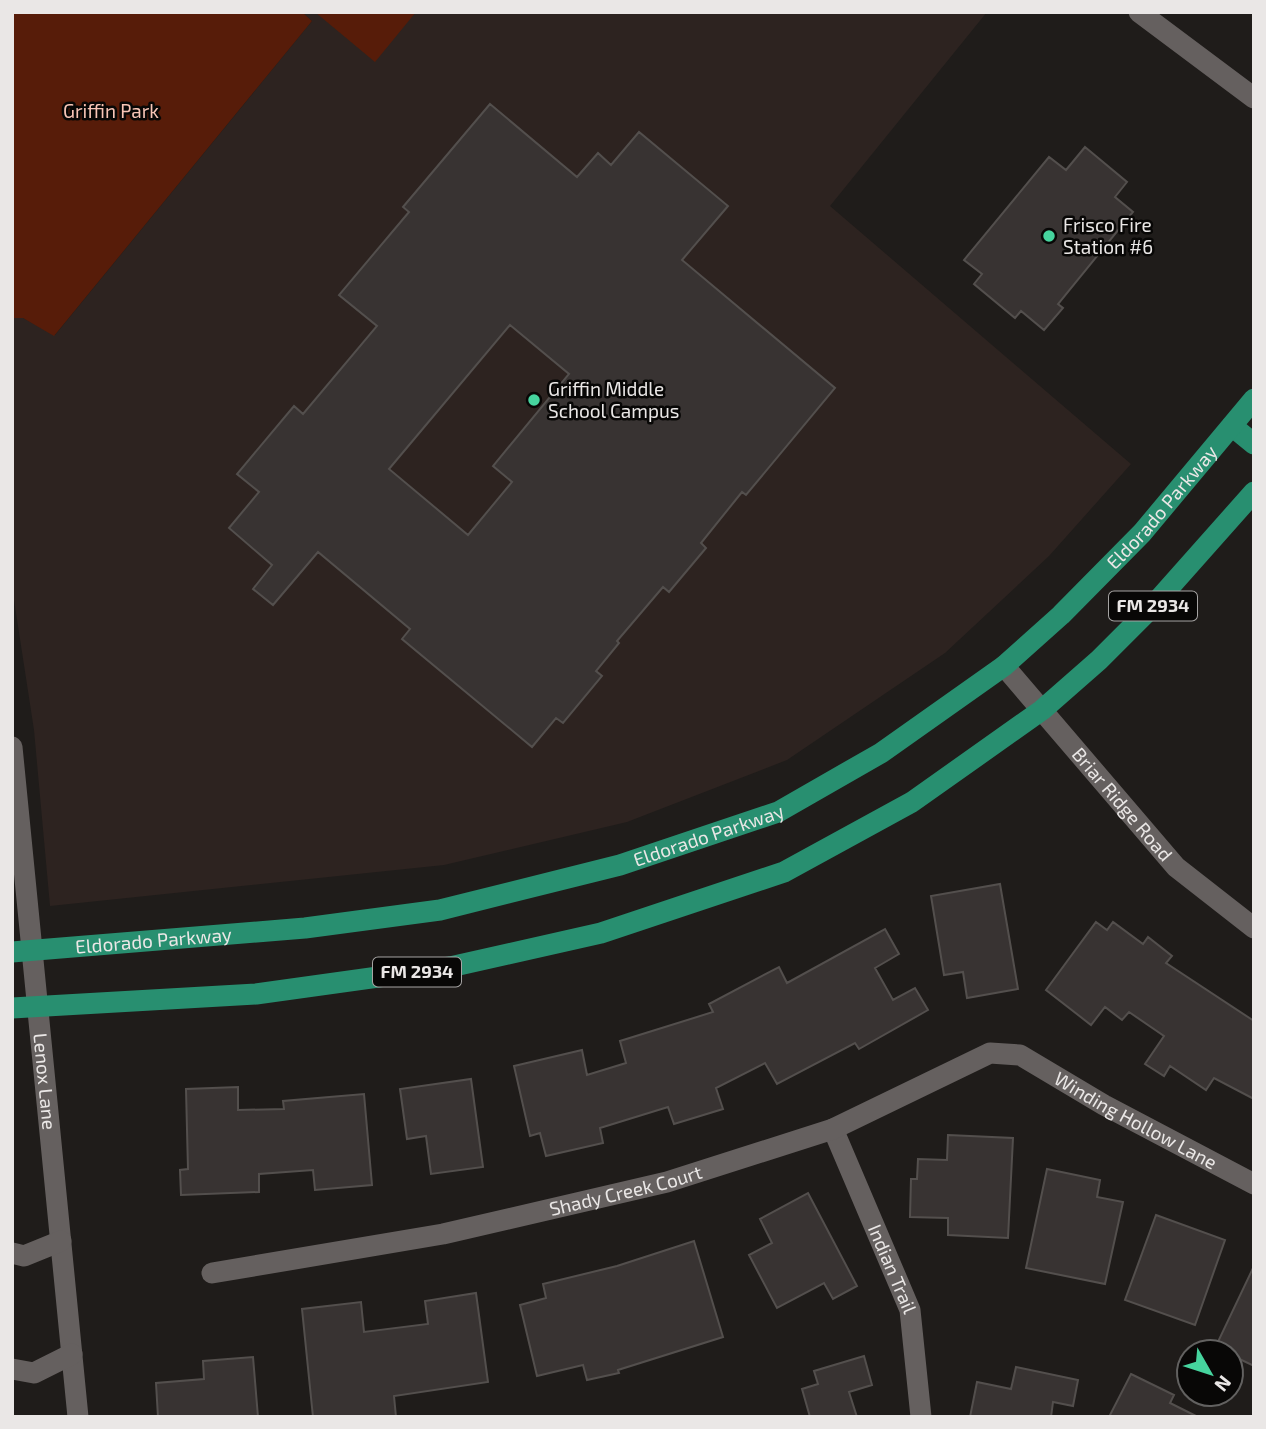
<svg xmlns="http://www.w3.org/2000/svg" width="1266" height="1429" viewBox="0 0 1266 1429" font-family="'Exo 2',sans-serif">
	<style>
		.built { fill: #2d2320 }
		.green { fill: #571c09 }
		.building { fill: #383332; stroke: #534f4d; stroke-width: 2; fill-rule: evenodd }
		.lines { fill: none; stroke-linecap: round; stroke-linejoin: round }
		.minor { stroke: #65605f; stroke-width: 21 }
		.primary { stroke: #288f70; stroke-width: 21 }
		.poi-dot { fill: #46d49e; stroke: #080706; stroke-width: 2.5 }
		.labels { text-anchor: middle; stroke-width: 5; stroke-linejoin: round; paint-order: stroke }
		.shield { fill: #080706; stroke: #a6a4a3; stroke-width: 2 }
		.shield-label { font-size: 18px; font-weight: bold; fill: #eae7e6 }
		.park-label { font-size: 19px; fill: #f8c5b6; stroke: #080706 }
		.poi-label { font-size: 19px; fill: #eae7e6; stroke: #080706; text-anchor: start }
		.street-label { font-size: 19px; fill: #eae7e6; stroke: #080706 }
	</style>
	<rect width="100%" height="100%" fill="#1f1c1a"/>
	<path class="built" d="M302 12H987L830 206 1131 464 1049 556 945 653 787 760 627 822 444 865 50 906 34 730 12 587V318H23L55 335 312 21Z"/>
	<path class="green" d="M12 12H302L312 21 54 336 23 318H12Z
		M315 12H416L375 62Z"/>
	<path class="building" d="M490 104 577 177 598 153 611 165 639 132 728 206 682 260 835 388 746 495 742 492 701 543 706 548 669 592 663 587 617 641 619 643 596 671 602 676 563 723 556 718 532 747 402 639 410 629 318 552 273 605 253 589 272 565 229 528 259 492 237 474 294 406 303 414 377 326 339 295 409 212 403 207ZM510 325 569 374 493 466 512 482 468 535 389 469Z
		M1085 147 1127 182 1115 197 1133 212 1058 304 1063 308 1044 330 1021 311 1015 318 974 284 982 274 964 260 1049 157 1066 170Z
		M1000 884 1018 989 967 998 963 972 944 975 931 896Z
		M1096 922 1107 930 1113 922 1143 944 1148 937 1172 956 1166 963 1254 1021V1099L1214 1078 1206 1090 1170 1066 1164 1076 1145 1064 1164 1036 1129 1012 1122 1020 1105 1007 1091 1025 1046 990Z
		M885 929 899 954 875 968 893 1000 915 988 928 1010 859 1049 855 1043 777 1084 765 1063 716 1088 723 1109 674 1124 668 1107 600 1128 603 1143 546 1156 540 1133 530 1136 514 1066 582 1050 587 1075 626 1063 620 1041 713 1012 709 1004 779 967 787 983Z
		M471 1079 483 1167 431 1174 426 1136 407 1139 400 1089Z
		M238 1087V1110L284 1109 283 1101 364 1094 372 1185 315 1190 313 1170 259 1174V1192L181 1195 180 1170 188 1169 186 1089Z
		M948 1135 1013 1138 1008 1238 948 1235V1218L910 1217 911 1179H917L918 1159 947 1160Z
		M1047 1169 1100 1180 1097 1197 1123 1202 1105 1284 1026 1268Z
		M808 1193 857 1286 833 1299 824 1283 777 1308 749 1255 772 1243 760 1219Z
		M1156 1215 1225 1240 1195 1325 1125 1300Z
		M694 1241 723 1337 618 1370 619 1373 587 1380 583 1365 537 1376 520 1305 546 1298 543 1284 617 1266Z
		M1254 1266V1366L1231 1355V1352L1215 1348Z
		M476 1293 488 1382 394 1396 396 1417H313L302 1309 361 1302 364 1332 428 1324 425 1301Z
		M864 1356 872 1385 849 1392 857 1417H810L802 1389 818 1384 814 1371Z
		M253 1357 258 1417H158L156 1383 204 1379 203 1361Z
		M1016 1367 1078 1380 1073 1406 1053 1402 1051 1417H970L977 1382 1011 1389Z
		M1131 1374 1174 1395 1170 1403 1198 1417H1109Z"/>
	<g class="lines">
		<g class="minor">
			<path d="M1139 12 1254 98"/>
			<path id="s1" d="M1004 666 1176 867 1254 928"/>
			<path id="s2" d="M12 747 78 1417"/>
			<path id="s3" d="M833 1129 910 1310 921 1417"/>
			<path d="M12 1253 24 1256 61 1241"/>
			<path id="s4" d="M212 1273 443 1234 667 1182 833 1129 990 1053 1020 1055 1104 1105 1254 1184"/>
			<path d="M12 1369 34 1373 72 1354"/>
		</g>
		<g class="primary">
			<path d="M1232 426 1254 444"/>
			<path id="s5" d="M12 952 305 928 440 910 620 865 778 812 881 753 1004 666 1061 615 1142 533 1254 399"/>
			<path d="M12 1008 256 994 450 967 601 933 784 872 912 802 1042 710 1099 660 1151 608 1254 492"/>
		</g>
	</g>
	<g class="poi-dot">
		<circle cx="1049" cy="236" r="7"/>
		<circle cx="534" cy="400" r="7"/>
	</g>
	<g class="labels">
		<g class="shield">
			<rect x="1109" y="591.5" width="88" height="29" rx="5"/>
			<rect x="373" y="957.5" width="88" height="29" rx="5"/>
		</g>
		<g class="shield-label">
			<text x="1153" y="612">FM 2934</text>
			<text x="417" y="978">FM 2934</text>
		</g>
		<g class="park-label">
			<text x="111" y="118">Griffin Park</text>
		</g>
		<g class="poi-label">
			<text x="1063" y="232">Frisco Fire<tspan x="1063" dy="22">Station #6</tspan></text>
			<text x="548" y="396">Griffin Middle<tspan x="548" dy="22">School Campus</tspan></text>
		</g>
		<g class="street-label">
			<text dy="7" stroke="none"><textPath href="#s5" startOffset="1276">Eldorado Parkway</textPath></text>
			<text dy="7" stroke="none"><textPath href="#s1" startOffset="182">Briar Ridge Road</textPath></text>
			<text dy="7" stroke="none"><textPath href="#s5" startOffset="709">Eldorado Parkway</textPath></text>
			<text dy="7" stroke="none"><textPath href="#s5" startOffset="142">Eldorado Parkway</textPath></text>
			<text dy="7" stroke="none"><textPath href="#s2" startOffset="336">Lenox Lane</textPath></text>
			<text dy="7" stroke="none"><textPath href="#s4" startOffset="976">Winding Hollow Lane</textPath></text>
			<text dy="7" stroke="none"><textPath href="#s4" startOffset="422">Shady Creek Court</textPath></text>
			<text dy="7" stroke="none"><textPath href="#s3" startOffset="152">Indian Trail</textPath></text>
		</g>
	</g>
	<rect width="1266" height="1429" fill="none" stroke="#eae7e6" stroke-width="28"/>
	<g transform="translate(1210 1373) rotate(129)"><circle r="33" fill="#080706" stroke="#626160" stroke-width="2"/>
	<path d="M0-5L12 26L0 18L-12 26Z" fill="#46d49e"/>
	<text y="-10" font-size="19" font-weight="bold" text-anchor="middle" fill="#eae7e6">N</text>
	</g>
</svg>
